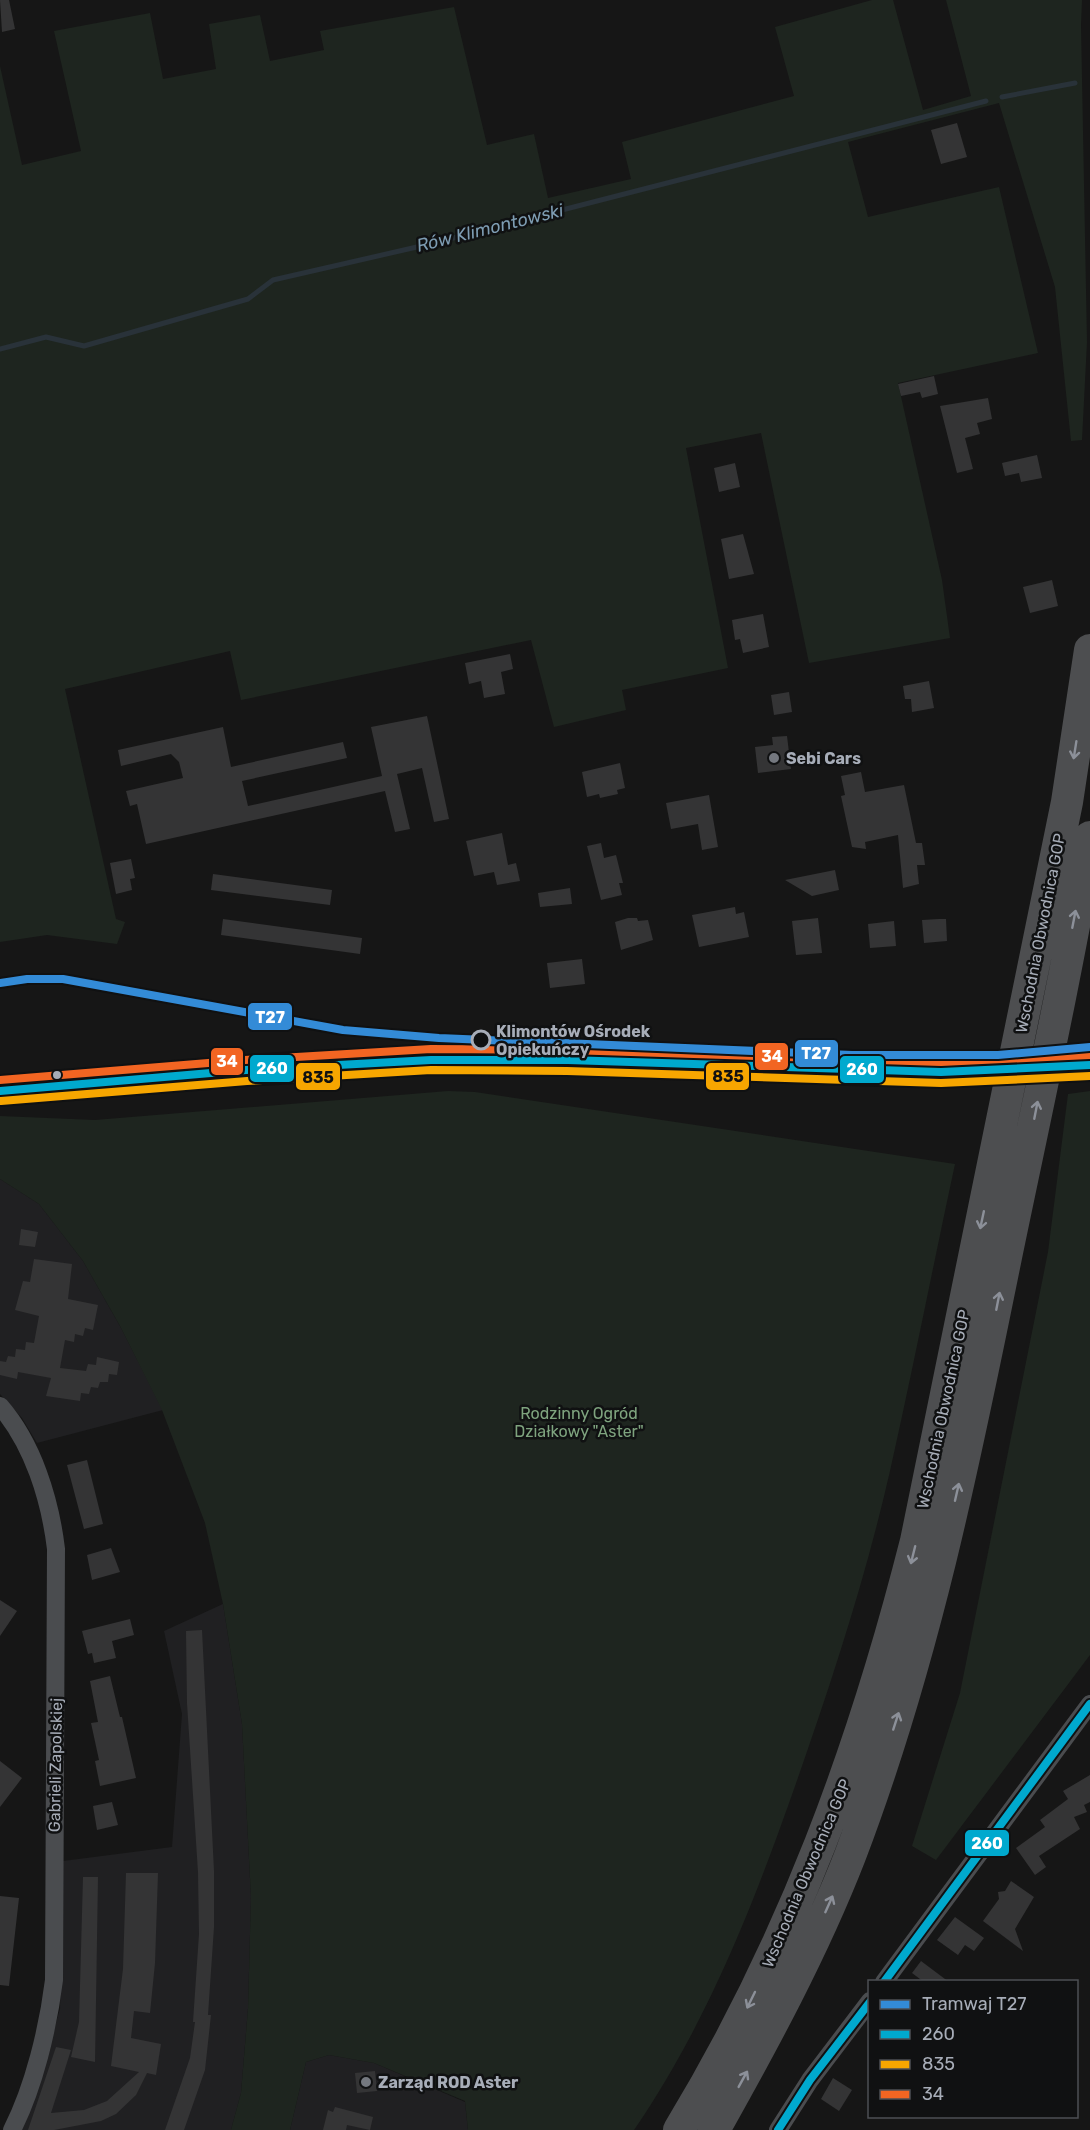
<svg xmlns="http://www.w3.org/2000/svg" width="1090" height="2130" viewBox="0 0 1090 2130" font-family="Rubik,sans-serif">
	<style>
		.built { fill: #202022 }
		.green { fill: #1e251f }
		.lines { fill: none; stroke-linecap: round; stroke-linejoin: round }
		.stream { stroke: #293239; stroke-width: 5 }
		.building { fill: #343435 }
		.minor { stroke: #4a4c4f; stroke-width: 18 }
		.tertiary { stroke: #4a4c4f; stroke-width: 21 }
		.motorway { stroke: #4d4e50; stroke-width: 32 }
		.tertiary-bridge { stroke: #4a4c4f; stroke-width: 21 }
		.bus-1-casing { stroke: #101112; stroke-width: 12 }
		.bus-2-casing { stroke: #101112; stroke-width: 12 }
		.bus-3-casing { stroke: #101112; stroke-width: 12 }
		.bus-1 { stroke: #00a9ce; stroke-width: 8 }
		.bus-2 { stroke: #f7a600; stroke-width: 8 }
		.bus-3 { stroke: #f26522; stroke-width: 8 }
		.tram-1-casing { stroke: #101112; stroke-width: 12 }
		.tram-1 { stroke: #338bd7; stroke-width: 8 }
		.oneway { stroke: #8c9099 }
		.poi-dot { fill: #74787f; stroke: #101112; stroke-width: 2 }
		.stop-dot { fill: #101112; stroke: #a7adb8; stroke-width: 3 }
		.bus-dot { fill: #a7adb8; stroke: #101112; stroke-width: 2 }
		.labels { text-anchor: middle; stroke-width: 5; stroke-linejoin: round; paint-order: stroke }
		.poi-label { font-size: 16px; font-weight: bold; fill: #a7adb8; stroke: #101112; text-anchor: start }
		.street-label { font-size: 16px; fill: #a7adb8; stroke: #101112 }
		.stop-label { font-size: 16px; font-weight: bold; fill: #a7adb8; stroke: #101112; text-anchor: start }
		.park-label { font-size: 16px; fill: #7ea37e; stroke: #101112 }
		.water-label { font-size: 18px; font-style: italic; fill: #7e9db3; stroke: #101112 }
		.line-badge { stroke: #101112; stroke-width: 2 }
		.badge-label { font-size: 16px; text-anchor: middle; font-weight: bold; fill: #fff }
		.pale-badge-label { font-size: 16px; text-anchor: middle; font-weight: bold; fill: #111 }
	</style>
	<rect width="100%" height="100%" fill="#161616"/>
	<path class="built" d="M0 1179 39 1204 83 1261 120 1326 163 1410 37 1443 22 1418 0 1394Z
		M223 1604 242 1724 251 1897 248 2009 241 2093 231 2130H19L36 2093 60 2009 63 1861 172 1847 182 1714 164 1631Z
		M329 2055 374 2063 465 2102 468 2130H290L306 2062Z"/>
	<path class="green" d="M872 0H893L923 110 971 96 946 0H1082L1081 25 1087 342 1082 440 1071 441 1055 287 999 103 848 142 868 217 999 187 1038 353 898 383 942 580 950 638 809 663 761 433 686 448 728 668 622 690 626 710 554 727 531 640 241 700 230 651 65 689 116 919 125 922 117 944 47 935 0 942V66L22 165 81 151 54 31 150 13 163 79 216 69 209 24 260 15 270 61 324 50 320 31 454 7 487 145 534 134 548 198 631 179 622 142 794 96 775 27Z
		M448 1091 475 1092 955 1164C933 1266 913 1369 890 1471 864 1585 827 1696 788 1806 748 1919 702 2031 634 2130H468L465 2101 374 2063 329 2055 306 2062 290 2130H231L241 2093 248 2009 251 1897 242 1724 223 1604 205 1523 162 1410 120 1326 83 1261 39 1204 0 1179V1116L95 1120Z
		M1090 1091V1655L936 1860 912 1846 960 1693 1048 1252 1068 1094Z"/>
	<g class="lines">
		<path class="stream" d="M1002 97 1075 83
			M0 349 46 337 84 346 248 299 273 280 430 244 986 101"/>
	</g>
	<path class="building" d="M0 0H9L15 29 2 32Z
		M957 123 967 157 941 164 931 130Z
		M934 376 938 394 922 398 920 392 901 396 898 384Z
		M988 398 992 419 977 423 980 434 965 438 973 469 957 473 940 406Z
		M1037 455 1042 478 1021 482 1019 473 1005 476 1002 463Z
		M735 463 740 487 719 492 714 468Z
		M743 534 754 574 729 579 721 539Z
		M1052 580 1058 606 1030 613 1023 587Z
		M763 614 769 647 743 653 740 639 735 640 732 620Z
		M510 654 513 669 501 672 505 694 484 698 481 681 469 684 465 663Z
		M929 681 934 708 912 712 911 699H905L903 686Z
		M789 692 792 712 774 715 771 695Z
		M427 716 449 819 434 822 422 768 397 774 410 829 395 832 385 791 146 844 137 804 130 806 126 791 183 778 179 762 171 754 121 766 118 750 223 727 231 767 343 742 347 758 242 781 248 806 382 776 371 727Z
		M787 736 791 769 758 773 755 747 773 745 772 737Z
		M620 763 625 788 617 790 618 794 600 798 599 794 587 797 582 772Z
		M861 772 865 792 904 785 916 843H922L925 865H917L919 884 903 888 898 835 865 842 866 849 852 847 841 796 845 795 841 776Z
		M709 795 718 847 702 850 698 824 671 829 666 803Z
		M502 833 508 865 516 863 520 881 497 885 494 872 474 876 466 841Z
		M601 843 604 858 616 855 623 883H619L622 895 601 900 587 846Z
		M131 859 135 878 130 879 132 890 116 894 110 863Z
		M835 870 839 890 812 896 785 880Z
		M213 874 332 890 330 905 211 890Z
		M570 888 572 904 540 907 538 893Z
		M735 907 736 914 744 912 749 937 699 947 692 915Z
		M628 918H637L638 921 648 920 653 940 621 950 615 922Z
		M818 918 822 953 796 955 792 921Z
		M223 919 362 938 360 954 221 935Z
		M939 919H946L947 941 924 943 922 920Z
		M894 921 896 946 870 948 868 924Z
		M582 959 585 984 550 988 547 963Z
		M21 1229 38 1232 35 1247 19 1245Z
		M34 1259 72 1264 68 1299 98 1305 93 1330 85 1328 83 1336 75 1334 74 1342 65 1340 60 1368 86 1371 88 1364 96 1365 97 1357 119 1362 117 1375 109 1374 108 1382H100L98 1388 91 1387 89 1394 81 1393 80 1401 46 1396 51 1378 18 1372 17 1379 0 1375V1361L6 1362 8 1356 15 1357 16 1349 25 1350 26 1342 34 1343 39 1316 15 1310 23 1281 30 1282Z
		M87 1460 103 1524 84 1529 67 1465Z
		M111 1548 120 1572 92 1580 87 1555Z
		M0 1600 17 1611 0 1636Z
		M130 1619 134 1635 112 1641 116 1658 94 1663 92 1653 88 1654 82 1631Z
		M202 1630 214 1871V1927L208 2015H211L205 2070 184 2130H165L190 2058 195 2022H193L199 1934 198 1872 187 1703 186 1631Z
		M110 1676 120 1717H122L136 1778 100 1786 95 1761 99 1760 91 1723 98 1722 90 1681Z
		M0 1761 22 1778 0 1807Z
		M1090 1775V1802L1084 1805 1087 1812 1074 1817 1080 1829 1039 1856 1046 1867 1035 1875 1016 1848 1045 1827 1040 1820 1068 1799 1063 1791Z
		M112 1802 118 1825 97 1830 93 1806Z
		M126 1873H158L155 1963 150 2013 134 2011 131 2038 161 2044 156 2075 147 2073 136 2095 116 2114 101 2121 54 2130H28L56 2047 71 2050 51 2113 84 2110 107 2101 139 2072 111 2066 123 1969Z
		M83 1877H98L95 2062 71 2057 79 2022Z
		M1011 1881 1034 1897 1015 1929 1023 1951 983 1921 999 1899 998 1892 1005 1891Z
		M0 1896 19 1898 9 1986 0 1985Z
		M955 1917 984 1938 974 1951 965 1945 958 1955 937 1940Z
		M921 1961 949 1982H924L912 1973Z
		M375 2071 377 2091 357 2093 355 2073Z
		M833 2078 852 2090 839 2111 821 2099Z
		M335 2107 373 2117 370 2130 347 2125 346 2130H323L328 2110 333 2112Z"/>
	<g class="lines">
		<path class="minor" d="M0 1406C33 1444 50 1499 56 1549L54 1980C48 2028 34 2087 12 2130
			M884 1982 1090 1704
			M778 2130 810 2080 870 2001"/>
		<path class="tertiary" d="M0 1091C136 1080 273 1064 410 1060 590 1054 770 1070 949 1073"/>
		<path class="motorway" d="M679 2130C792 1944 863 1750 916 1541L1067 802 1090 650
			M714 2130C764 2041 813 1951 850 1856 924 1662 965 1460 1006 1257 1035 1117 1066 978 1090 837"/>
		<path class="tertiary-bridge" d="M949 1073 1090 1065"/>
		<defs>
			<path id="bus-1" d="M0 1091 246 1070 431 1060H568L941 1072 1090 1065
				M884 1982 1090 1704
				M778 2130 810 2080 870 2002"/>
			<path id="bus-2" d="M1 1101 247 1081 431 1070 567 1071 941 1083 1090 1076"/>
			<path id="bus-3" d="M0 1080 245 1060 431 1049 568 1050 941 1062 1089 1055"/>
		</defs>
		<use href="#bus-1" class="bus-1-casing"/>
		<use href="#bus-2" class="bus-2-casing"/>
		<use href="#bus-3" class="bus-3-casing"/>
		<use href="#bus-1" class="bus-1"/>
		<use href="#bus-2" class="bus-2"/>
		<use href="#bus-3" class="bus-3"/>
		<defs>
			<path id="tram-1" d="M0 983 27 979H63L343 1030 439 1038 852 1055H998L1090 1047"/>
		</defs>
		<use href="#tram-1" class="tram-1-casing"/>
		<use href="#tram-1" class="tram-1"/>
	</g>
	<defs><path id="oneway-shaft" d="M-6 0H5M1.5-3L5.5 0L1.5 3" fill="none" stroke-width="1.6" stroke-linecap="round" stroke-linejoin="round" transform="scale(1.5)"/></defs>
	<g class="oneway">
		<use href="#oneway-shaft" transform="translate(1075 750) rotate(99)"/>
		<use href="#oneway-shaft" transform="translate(1074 919) rotate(-79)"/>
		<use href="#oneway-shaft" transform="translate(1036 1110) rotate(-79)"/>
		<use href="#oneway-shaft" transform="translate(982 1220) rotate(102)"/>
		<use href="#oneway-shaft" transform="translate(998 1301) rotate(-79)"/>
		<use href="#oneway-shaft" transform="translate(957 1492) rotate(-77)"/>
		<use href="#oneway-shaft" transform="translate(913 1555) rotate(104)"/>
		<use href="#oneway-shaft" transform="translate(896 1721) rotate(-72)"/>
		<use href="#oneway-shaft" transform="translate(829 1904) rotate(-66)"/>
		<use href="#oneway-shaft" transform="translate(751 2000) rotate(116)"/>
		<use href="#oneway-shaft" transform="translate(743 2079) rotate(-61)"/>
	</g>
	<g class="poi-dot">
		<circle cx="774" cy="758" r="6"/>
		<circle cx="366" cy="2082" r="6"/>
	</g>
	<circle class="stop-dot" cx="481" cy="1040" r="9"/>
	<circle class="bus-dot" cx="57" cy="1075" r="5"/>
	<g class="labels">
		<g class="poi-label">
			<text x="786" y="764">Sebi Cars</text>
			<text x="378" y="2088">Zarząd ROD Aster</text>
		</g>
		<g class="street-label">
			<text transform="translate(1040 933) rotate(-79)" y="6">Wschodnia Obwodnica GOP</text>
			<text transform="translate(943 1409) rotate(-78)" y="6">Wschodnia Obwodnica GOP</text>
			<text transform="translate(55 1765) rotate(-89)" y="6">Gabrieli Zapolskiej</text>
			<text transform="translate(806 1873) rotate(-67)" y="6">Wschodnia Obwodnica GOP</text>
		</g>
		<g class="stop-label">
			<text x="496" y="1037">Klimontów Ośrodek<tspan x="496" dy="18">Opiekuńczy</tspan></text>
		</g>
		<g class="park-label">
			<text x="579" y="1419">Rodzinny Ogród<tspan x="579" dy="18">Działkowy "Aster"</tspan></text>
		</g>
		<g class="water-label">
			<text transform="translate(490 228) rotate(-14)" y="6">Rów Klimontowski</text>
		</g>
	</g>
	<g class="line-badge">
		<rect x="247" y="1002" width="46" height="29" rx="6" fill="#338bd7"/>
		<rect x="794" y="1039" width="45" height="29" rx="6" fill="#338bd7"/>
		<rect x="754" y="1042" width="35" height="29" rx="6" fill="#f26522"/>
		<rect x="210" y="1047" width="34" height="29" rx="6" fill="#f26522"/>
		<rect x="249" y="1054" width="46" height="29" rx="6" fill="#00a9ce"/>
		<rect x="839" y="1055" width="46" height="29" rx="6" fill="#00a9ce"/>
		<rect x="705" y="1062" width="45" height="29" rx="6" fill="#f7a600"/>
		<rect x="295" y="1062" width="46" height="29" rx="6" fill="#f7a600"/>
		<rect x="964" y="1829" width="46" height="28" rx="6" fill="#00a9ce"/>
	</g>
	<g class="badge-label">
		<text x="270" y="1023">T27</text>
		<text x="816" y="1059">T27</text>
		<text x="772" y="1062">34</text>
		<text x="227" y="1067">34</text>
		<text x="272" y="1074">260</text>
		<text x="862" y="1075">260</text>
		<text x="987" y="1849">260</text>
	</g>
	<g class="pale-badge-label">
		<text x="728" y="1082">835</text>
		<text x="318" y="1083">835</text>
	</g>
	<rect x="868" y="1980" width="210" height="138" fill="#101112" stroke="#4c4f54" stroke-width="1.5"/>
	<rect x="880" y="2000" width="30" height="9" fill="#338bd7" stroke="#4c4f54" stroke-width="1.5"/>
	<text x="922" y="2010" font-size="18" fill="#a7adb8">Tramwaj T27</text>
	<rect x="880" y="2030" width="30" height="9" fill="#00a9ce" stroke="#4c4f54" stroke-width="1.5"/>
	<text x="922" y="2040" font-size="18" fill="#a7adb8">260</text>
	<rect x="880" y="2060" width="30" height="9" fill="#f7a600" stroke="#4c4f54" stroke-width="1.5"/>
	<text x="922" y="2070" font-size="18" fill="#a7adb8">835</text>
	<rect x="880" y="2090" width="30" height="9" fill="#f26522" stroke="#4c4f54" stroke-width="1.5"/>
	<text x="922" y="2100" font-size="18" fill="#a7adb8">34</text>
</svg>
